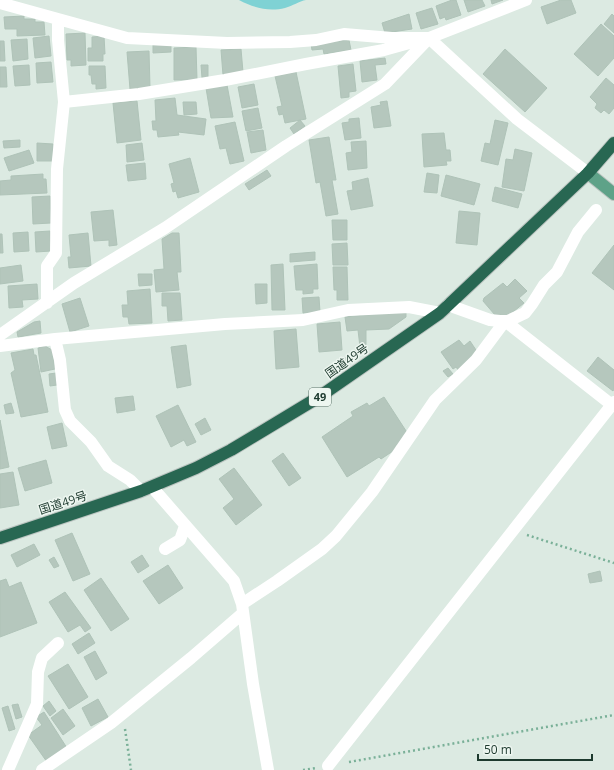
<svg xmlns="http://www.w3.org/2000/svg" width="614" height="770" viewBox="0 0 614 770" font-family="'Open Sans','Noto Sans JP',sans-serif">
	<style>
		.water { fill: #7fd2d4 }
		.building { fill: #b5c7bd; stroke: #afc3b8 }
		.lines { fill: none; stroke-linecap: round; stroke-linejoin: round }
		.major-casing { stroke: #bbc4c0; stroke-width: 14 }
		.highway-casing { stroke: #bbc4c0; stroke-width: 14 }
		.path { stroke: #7ab098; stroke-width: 2.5; stroke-dasharray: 2 3; stroke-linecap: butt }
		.minor { stroke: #fff; stroke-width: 12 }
		.major { stroke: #5ea288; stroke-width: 12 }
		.highway { stroke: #286752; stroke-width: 12 }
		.labels { text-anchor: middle; stroke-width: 3; stroke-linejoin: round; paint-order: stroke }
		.shield { fill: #edf6f0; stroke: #5b7268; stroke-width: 1 }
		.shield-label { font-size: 11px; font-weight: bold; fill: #1d3a2e }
		.street-label { font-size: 12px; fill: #1d3a2e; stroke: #edf6f0 }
	</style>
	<rect width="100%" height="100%" fill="#dceae2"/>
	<path class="water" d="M239 0H306C299 1 293 6 285 8 269 12 254 8 239 0Z"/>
	<path class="building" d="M452 0H456L461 15 446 20 445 17 440 19 436 6Z
		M464 0H482L485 6 468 12Z
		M491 0H503L492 4Z
		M561 0H571L576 13 547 24 541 7Z
		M432 8 438 24 421 29 416 13Z
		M409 14 412 29 385 33 382 23Z
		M612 14 614 16V33L604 24Z
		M24 16V19H35V22H44L45 35 17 36V29H5L4 17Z
		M601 24 614 36V58L598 76 574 54Z
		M85 33 86 65 71 66V60H67L66 34Z
		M49 36 51 56 35 58 33 38Z
		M104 36 105 54H103V61H88V48H92V37Z
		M27 39 28 59 13 61 11 40Z
		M349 40 351 50 324 54 323 49 312 50 311 44Z
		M0 41H4L5 61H0Z
		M171 44V52L153 53V45Z
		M196 47 197 80H174V48Z
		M241 49 243 72 223 75 221 50Z
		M505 49 547 88 525 112 483 74Z
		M149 51 150 88 130 89 127 52Z
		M385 58 386 64 375 65 377 80 362 82 360 61Z
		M51 62 53 82 37 83 36 63Z
		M353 64 356 91 349 92V97L341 98 338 66Z
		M29 65 30 85 15 86 13 66Z
		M201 65H208V78H202Z
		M89 66H105L106 88 96 89V84H92L91 75H89Z
		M0 67H6L7 87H0Z
		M296 72 306 119 285 123 283 114 279 115 277 107 282 106 275 76Z
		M606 78 614 85V108L609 114 604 110 601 113 595 108 597 104 590 97Z
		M254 84 258 105 242 108 238 87Z
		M227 85 233 117 211 118 206 88Z
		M175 98 177 115 206 119 204 135 178 132 179 135 158 137 157 130H153L152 121H156L155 100Z
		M137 101 141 140 117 143 113 103Z
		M387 101 391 126 374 128 371 107 381 105 380 102Z
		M183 102H196L197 114 184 115Z
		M258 108 262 128 246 131 242 111Z
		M359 118 361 138 345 140 342 123 349 122V119Z
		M300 120 305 126 294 134 290 128Z
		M495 120 508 123 498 165 481 161 485 143 490 144Z
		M235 122 244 161 230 164 226 148 220 149 215 126Z
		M263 130 266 150 251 153 247 132Z
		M444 133 446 150H450L451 161H446L447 165 424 167 422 134Z
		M329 137 336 180H332L338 214 326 216 320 182 316 183 309 140Z
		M20 140V147L4 148 3 141Z
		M366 141 367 168 348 170 346 153 352 152 351 142Z
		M37 143 53 144V161H37Z
		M142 143 144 160 127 162 126 145Z
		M515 149 532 153 524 191 502 187 506 159 513 160Z
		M29 150 34 163 9 171 4 158Z
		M190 158 199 192 178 198 176 191 173 192 171 184 174 183 169 164Z
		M145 163 146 179 128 181 126 165Z
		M267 170 271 176 249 190 245 184Z
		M427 173 439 175 437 193 424 192Z
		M43 174V179H46L47 193 0 195V181L11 180V176Z
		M446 175 480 184 474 205 441 196Z
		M368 178 373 206 351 210 347 191 353 190 352 182Z
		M495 187 522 194 518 208 492 201Z
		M50 196 51 223 33 224 32 197Z
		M113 210 117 245 109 246V240L94 241 91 212Z
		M459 211 480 213 477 245 456 243Z
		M332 220H347V240H333Z
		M50 231 51 251 36 252 35 232Z
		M28 232 29 251 14 252 13 233Z
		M88 233 91 266 69 268 68 257H71L69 235Z
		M172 233H179L181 272H177L179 290 156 292 154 270 164 269 162 239Z
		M0 234H2L3 253H0Z
		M347 243 348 265H333L332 244Z
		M614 245V290L592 273Z
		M315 252V260L290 262V254Z
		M283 264 285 310H272L271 265Z
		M317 264 318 289H313V293L303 294V290H296L294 266Z
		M21 265 23 281 0 284V268Z
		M333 267H347L348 300H337V290H334Z
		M138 274H152V285L139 286Z
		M515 279 527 291 519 298 524 303 508 316 495 315 483 301 484 298 503 283 507 287Z
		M37 284 38 299 22 300 23 307 9 308 8 286Z
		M255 284H267V303L256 304Z
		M150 289 152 323 129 324 128 317H123L122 305H128L127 291Z
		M162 293H180L182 320 168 321 167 306H162Z
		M319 297 320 312 303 313 302 298Z
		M80 298 89 326 70 332 62 304Z
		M406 311V317L389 329 366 330V347L346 363 345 358 360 347 358 330 347 331 345 317Z
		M40 321 41 333 18 337 17 332 34 322Z
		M340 322 342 350 319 352 317 324Z
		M296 329 299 367 276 369 274 331Z
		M459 340 464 346 470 341 478 353 459 371 456 367 453 369 441 352Z
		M186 345 191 385 177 388 171 347Z
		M45 346 52 350 55 369 41 372 38 348Z
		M33 349 34 355H36L48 412 21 417 11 373 15 370 11 353Z
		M598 357 614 370V389L613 391 587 371Z
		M448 368 453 374 448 377 443 371Z
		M56 373 57 385 50 386 49 374Z
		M133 396 135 410 117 413 115 398Z
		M384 397 410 437 395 446 396 449 381 459 379 457 347 477 322 437 353 416 351 412 367 403 369 406Z
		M11 403 14 413 6 414 4 405Z
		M178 405 196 442 187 446 184 440 171 447 156 416Z
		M205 418 211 430 201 435 195 424Z
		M0 420 9 467 0 469Z
		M62 423 67 446 52 449 47 427Z
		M283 453 301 478 289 486 272 461Z
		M46 460 52 483 25 491 18 468Z
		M234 468 262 505 236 525 223 508 234 499 219 479Z
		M13 472 19 505 0 508V474Z
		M72 533 90 574 73 581 55 540Z
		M34 544 40 555 17 567 11 555Z
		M142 555 149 566 138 573 131 562Z
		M54 557 59 566 54 568 49 560Z
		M168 565 183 588 159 604 143 581Z
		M600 571 602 581 590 583 588 574Z
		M101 578 129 619 111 631 84 590Z
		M6 579 9 587 21 582 37 623 0 637V581Z
		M65 592 91 628 85 632 80 625 68 632 49 602Z
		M89 633 95 643 78 654 72 644Z
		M95 651 107 673 96 680 84 657Z
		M68 664 88 697 69 709 48 676Z
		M98 699 108 717 91 726 82 708Z
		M49 701 56 711 50 716 43 706Z
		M18 704 22 717 16 719 12 705Z
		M8 706 15 729 9 731 2 708Z
		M63 709 75 726 63 735 51 718Z
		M44 712 67 748 47 762 28 735 42 725 36 717Z"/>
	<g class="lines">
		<defs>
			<path id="major" d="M588 173 614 194"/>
			<path id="highway" d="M0 538 141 491 196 468 231 450 319 397 440 313 588 173 614 143"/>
		</defs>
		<use href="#major" class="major-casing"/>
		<use href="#highway" class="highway-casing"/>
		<path class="path" d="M527 535 614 563
			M125 729 131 770
			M349 762 614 715
			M303 770 316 768"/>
		<path class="minor" d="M0 3 58 19V40L64 102 57 169 56 253 47 266V303
			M58 19 127 38 227 43 290 42 316 40 344 34 392 38H429L517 119 588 173
			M64 102 139 94 225 80 306 64 384 50 413 42
			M448 305 490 320 500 321H508L525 313 532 304 544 285 557 272 578 232 596 210
			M0 335 74 283 165 228 286 146 385 84 429 38 526 0
			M55 339 60 360 65 410 70 421 91 442 108 466 130 480 141 491
			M0 346 55 339 225 324 303 320 348 310 409 307 440 313
			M152 487 234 581 242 604 253 684 268 770
			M165 549 180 540 185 526
			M242 604 277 581 322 549 336 536 372 492 435 400 476 360 505 321 612 405
			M328 766 614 402
			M8 770 37 704 38 672 42 658 58 643
			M42 770 111 723 191 658 243 613"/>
		<use href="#major" class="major"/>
		<use href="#highway" class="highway"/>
	</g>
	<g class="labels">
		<rect class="shield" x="309" y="388" width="22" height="18" rx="3"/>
		<g class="shield-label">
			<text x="320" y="401">49</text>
		</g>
		<g class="street-label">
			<text transform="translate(347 361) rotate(-35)" y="4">国道49号</text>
			<text transform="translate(63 503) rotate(-18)" y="4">国道49号</text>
		</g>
	</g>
	<path d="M478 754v6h114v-6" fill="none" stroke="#1d3a2e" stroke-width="2"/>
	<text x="484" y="754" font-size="12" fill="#1d3a2e" stroke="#edf6f0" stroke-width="3" paint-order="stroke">50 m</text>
</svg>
